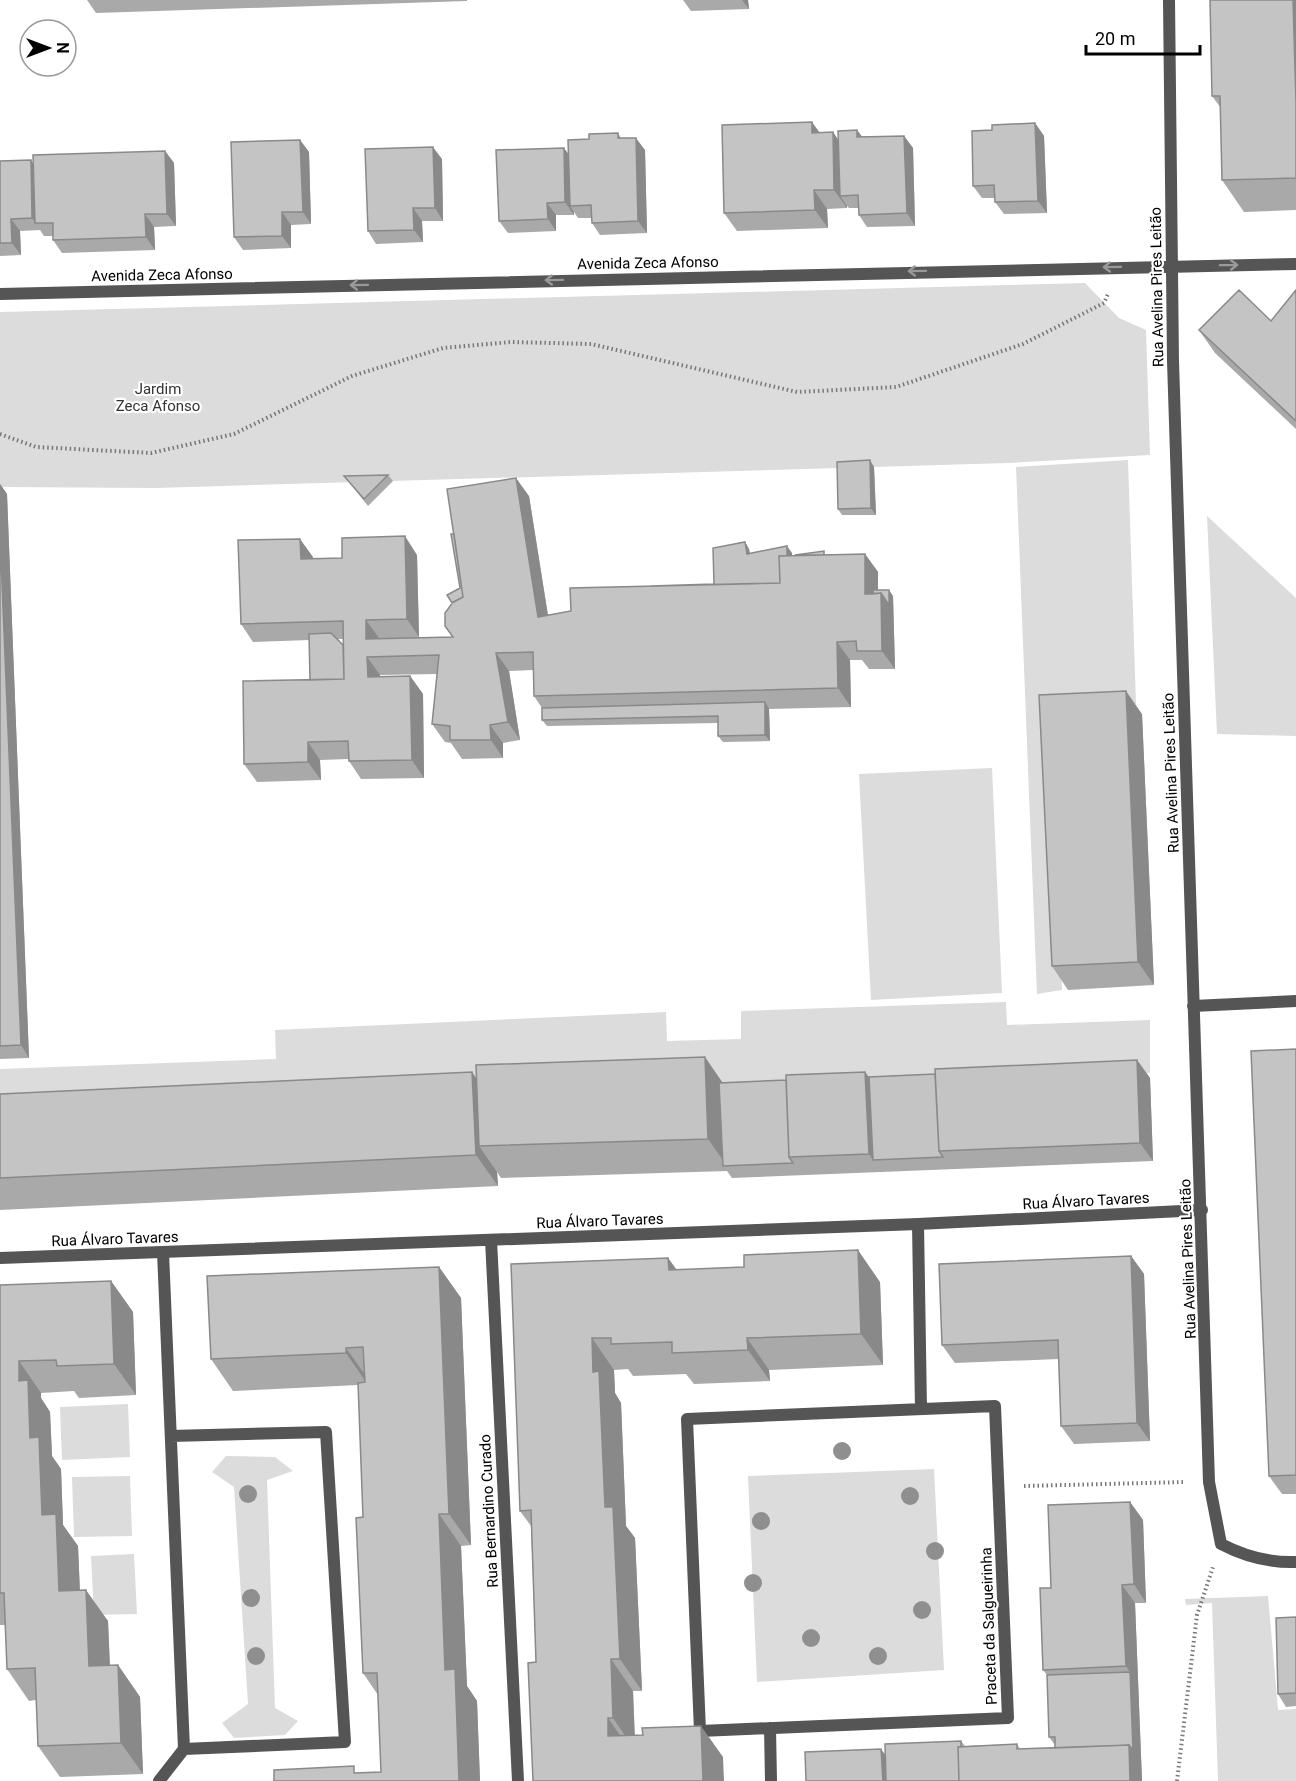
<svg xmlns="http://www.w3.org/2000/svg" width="1296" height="1781" viewBox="0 0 1296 1781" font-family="Roboto,sans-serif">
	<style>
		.green { fill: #dcdcdc }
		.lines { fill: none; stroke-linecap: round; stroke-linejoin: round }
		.path { stroke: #777; stroke-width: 4; stroke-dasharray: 1.5 3; stroke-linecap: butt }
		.service { stroke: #555; stroke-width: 12 }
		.minor { stroke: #555; stroke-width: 12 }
		.tree { fill: #8f8f8f }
		.wall { fill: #a9a9a9; fill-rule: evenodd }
		.shaded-wall { fill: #898989 }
		.building { fill: #c4c4c4; stroke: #898989; stroke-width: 1.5 }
		.oneway { stroke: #999 }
		.labels { text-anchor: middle; stroke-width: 4.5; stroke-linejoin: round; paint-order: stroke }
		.street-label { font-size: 15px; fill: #000; stroke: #fff }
		.park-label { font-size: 15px; fill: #333; stroke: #fff }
	</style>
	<rect width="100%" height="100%" fill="#fff"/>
	<path class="green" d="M1085 283 1119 318 1146 330 1150 455 1008 463 156 488 0 487V312Z
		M1128 460 1136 704 1049 709 1062 990 1037 994 1016 467Z
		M1207 516 1296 598V736L1217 734Z
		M992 768 1002 993 871 1000 859 774Z
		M1006 1002 1007 1025 1150 1020V1073L732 1095 493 1102 0 1123V1069L276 1059 275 1030 666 1012 667 1041 741 1039V1011Z
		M128 1404 130 1457 62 1460 60 1407Z
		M226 1456 275 1457 293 1471 267 1480 275 1708 298 1721 285 1735 234 1738 222 1723 248 1704 234 1487 212 1472Z
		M934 1469 944 1670 757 1682 748 1476Z
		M130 1476 132 1536 74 1537 72 1477Z
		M134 1554 137 1614 94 1615 91 1556Z
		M1268 1596 1278 1710 1296 1709V1781H1218L1212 1603 1186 1605 1185 1599Z"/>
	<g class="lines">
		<path class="path" d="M0 434 36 447 151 453 234 434 352 376 443 348 511 342 591 344 797 392 896 387 1023 344 1104 303 1108 294
			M1024 1486 1185 1482
			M1177 1781 1197 1615 1213 1567"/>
		<path class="service" d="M918 1224 921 1409
			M163 1252 184 1749 345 1742 326 1432 171 1436
			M995 1406 1008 1718 700 1731 687 1419Z
			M770 1728 771 1781
			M159 1781 184 1749"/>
		<path class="minor" d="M1169 0 1173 361 1209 1482 1221 1544C1244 1556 1269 1563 1296 1562
			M0 294 1296 264
			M1193 1006 1296 1001
			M491 1240 518 1781
			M0 1258 918 1224 1202 1210"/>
	</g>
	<g class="tree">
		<circle cx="842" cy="1451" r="9"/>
		<circle cx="248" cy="1494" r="9"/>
		<circle cx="910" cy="1496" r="9"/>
		<circle cx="761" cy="1521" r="9"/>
		<circle cx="935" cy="1551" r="9"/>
		<circle cx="753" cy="1583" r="9"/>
		<circle cx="251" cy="1598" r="9"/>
		<circle cx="922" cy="1610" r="9"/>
		<circle cx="811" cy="1638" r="9"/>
		<circle cx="256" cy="1656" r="9"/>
		<circle cx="878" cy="1656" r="9"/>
	</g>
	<path class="wall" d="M87 0H467V1L96 13Z
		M683 0H748L749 9 691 11Z
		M1296 0V210L1244 212 1222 180 1221 108 1212 96Z
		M1035 123 1044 136 1047 213 1004 214 995 202V198H982L973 186 992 130Z
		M857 130 862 137 904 136 913 148 915 226 867 227 859 215 858 208H849L847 206V208L827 209 828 228 737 231 724 213 819 133 833 132 838 140Z
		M618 133 621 138 645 150 647 233 600 235 592 223V218H578L574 212V215H556V231L508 233 499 221 568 154 589 139Z
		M300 140 309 152 311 224 291 225V248L243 250 234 237Z
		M165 151 174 163 176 226 154 227 155 250 62 253 53 240V236H44L40 230 20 231 21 255 0 256V161L31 160 33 164Z
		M442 159 443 221H422L423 242 376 244 368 231Z
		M1296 290V429L1215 353 1199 330 1271 321Z
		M874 467 876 515H842L838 509Z
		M388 475 393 481 368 506 344 476Z
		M0 484 7 494 29 1058 0 1059Z
		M529 496 548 615 714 584 745 542 749 549 750 554 792 553V555L865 554 878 572V590L893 596 895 669H869L862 660H850L851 707 769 709 770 741 723 742 718 736V723L547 726 542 720V708L534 696 533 670 509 671 520 740 503 743V758L462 759 451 743 445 742 432 724 437 674 380 675V677L410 676 423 694 424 778 361 779 349 761 348 759 320 760 321 780 257 782 244 764 310 680 309 640 253 642 241 624 313 557V559L417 555 419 637H453L452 603 460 588 454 534ZM338 639H343V645Z
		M1142 714 1154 985 1068 990 1052 966Z
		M1296 1049V1494H1282L1269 1476Z
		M1137 1060 1150 1078 1153 1161 732 1178 727 1171 501 1178 497 1172 498 1186 0 1210V1094L472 1072 476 1078 723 1083 786 1080 865 1072 869 1077 935 1074Z
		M1131 1256 1144 1274 1150 1441 1074 1444 1061 1426 1059 1359 955 1363 942 1345Z
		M668 1258 677 1270 880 1282 883 1365 769 1370 770 1381 694 1384 686 1374 633 1376 628 1369 614 1370 615 1393 621 1403 626 1526 635 1538 642 1691H633L635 1736 723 1757 533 1781 536 1662 531 1526 520 1511 511 1264Z
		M439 1267 461 1298 471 1545 461 1546 467 1686 477 1701 480 1781 358 1772H381L378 1695 363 1673V1517L358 1385 233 1391 211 1359Z
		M111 1281 133 1312 136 1395 79 1398 74 1391 41 1393V1398L50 1412 52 1456 61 1469 63 1525 78 1546 80 1590 108 1621 110 1665H118L140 1697 143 1774 60 1777 38 1746 36 1700 29 1701 7 1669 5 1625H0V1285Z
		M1130 1502 1143 1520 1146 1603H1135L1142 1781 885 1755 961 1741 965 1746 1017 1744 1020 1749 1055 1748V1745L1049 1737 1047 1675 1043 1670 1051 1588Z
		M1296 1617V1706L1286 1707 1278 1694Z"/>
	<path class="shaded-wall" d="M742 0H748L749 9Z
		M1293 0H1296V103Z
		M812 122 825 140 812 133Z
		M1035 123 1044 136 1047 213 1038 201Z
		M857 130 866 142 857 137Z
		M833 132 845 150 840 196 847 206V208L834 190Z
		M904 136 913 148 915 226 907 213Z
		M636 138 645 150 647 233 638 221Z
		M300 140 309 152 311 224 303 212Z
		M433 147 442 159 443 221 435 208Z
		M564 148 573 160 570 206 574 212V215L565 202Z
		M165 151 174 163 176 226 167 214Z
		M31 160 39 173 36 223 32 218Z
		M814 190 827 209 828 228 815 210Z
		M547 203 556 215V231L548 219Z
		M413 208 422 221 423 242 414 230Z
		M282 212 291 225V248L282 236Z
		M145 214 154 227 155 250 146 237Z
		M11 219 20 231 21 255 12 243Z
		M870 460 874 467 876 515 871 508Z
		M516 478 529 496 551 635 538 617Z
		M0 484 7 494 29 1058 21 1045 0 534Z
		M405 536 417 555 419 637 407 619Z
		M300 539 313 557V577L301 559Z
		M745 542 749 549 751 561 747 554Z
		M787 546 792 553V563L787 557Z
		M865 554 878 572V606L865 594Z
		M889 590 893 596 895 669 882 651 881 593Z
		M366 620 379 638V657L366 639Z
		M837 642 850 660 851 707 838 688Z
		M496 653 509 671 520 740 508 722Z
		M367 657 380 675 381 695 368 677Z
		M410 676 423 694 424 778 412 760Z
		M1126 691 1142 714 1154 985 1138 962Z
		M765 702 769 709 770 741 765 735Z
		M490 725 503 743V758L491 740Z
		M308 742 320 760 321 780 308 762Z
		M705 1057 727 1089V1166L708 1139Z
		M1137 1060 1150 1078 1153 1161 1140 1143Z
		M472 1072 494 1104 479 1146 497 1172 498 1186 476 1155Z
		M865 1072 878 1090 873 1160 881 1172 869 1154Z
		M858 1250 880 1282 883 1365 861 1334Z
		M1131 1256 1144 1274 1150 1441 1137 1423Z
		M668 1258 690 1289 669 1270Z
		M439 1267 461 1298 471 1545 449 1514Z
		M111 1281 133 1312 136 1395 114 1364Z
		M592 1338 614 1370 615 1393 621 1403 626 1526 635 1538 642 1691 620 1659 593 1372Z
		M747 1338 769 1370 770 1381 748 1350Z
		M346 1348 368 1379V1385L346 1353Z
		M19 1361 41 1393V1398L50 1412 52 1456 61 1469 63 1525 78 1546 81 1622 59 1591 42 1515 30 1438 19 1381Z
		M1130 1502 1143 1520 1146 1603 1134 1584Z
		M439 1514 461 1546 467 1686 477 1701 480 1781H459L445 1670Z
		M1122 1585 1135 1603 1142 1781H1130L1129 1745 1130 1672 1126 1666Z
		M86 1590 108 1621 111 1698 89 1666Z
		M611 1659 633 1691 635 1750 613 1718Z
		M118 1665 140 1697 143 1774 121 1743Z
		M608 1718 630 1750 608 1736Z
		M701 1726 723 1757 724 1781H703Z
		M881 1749 894 1767 895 1781H883Z"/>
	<path class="building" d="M1210 0H1293L1296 103V178L1222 180 1220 96H1212Z
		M812 122V133L833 132 834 190H814L815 210 724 213 722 125Z
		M1035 123 1038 201 995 202 994 185 973 186 972 131 992 130V125Z
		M857 130V137L904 136 907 213 859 215 858 195 840 196 838 131Z
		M618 133V138H636L638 221 592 223 591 205 570 206 568 140 589 139V134Z
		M300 140 303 212H282V236L234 237 231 142Z
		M433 147 435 208H413L414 230 368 231 365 149Z
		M564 148 565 202 547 203 548 219 499 221 496 150Z
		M165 151 167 214H145L146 237 53 240V223H35L33 155Z
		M31 160 32 218 11 219 12 243H0V161Z
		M1239 290 1271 321 1296 290V421L1199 330Z
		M870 460 871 508 838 509 837 462Z
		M388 475 364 499 344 476Z
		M516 478 538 617 571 611 570 588 780 583 779 556 865 554V594L881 593 882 651H857L856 641 837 642 838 688 534 696 533 652 496 653 508 722 490 725 491 740H450V726L432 724 439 655 367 657 368 677 410 676 412 760 349 761 348 741 308 742V762L244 764 243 681 344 679 343 621 241 624 238 540 300 539 301 559 342 558V538L405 536 407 619 366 620V639L453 637 445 626V613L453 602 463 597 447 489Z
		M0 534 21 1045 0 1046Z
		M451 534H454L463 597 452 603 447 595 460 588Z
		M745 542 747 554 787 546V556H779L780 583 650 586 714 584 713 548Z
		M824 551V555H795Z
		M873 590H889V605L881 593 873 594Z
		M331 633 343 645 344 679 310 680 309 634Z
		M1126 691 1138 962 1052 966 1039 695Z
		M765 702V735L718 736V716L542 720V708Z
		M1296 1049V1475L1269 1476 1251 1051Z
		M705 1057 708 1139 479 1146 476 1065Z
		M1137 1060 1140 1143 939 1151 935 1069Z
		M472 1072 476 1155 0 1178V1094Z
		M865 1072 869 1154 789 1157 786 1075Z
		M935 1074 939 1151 943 1157 873 1160 869 1077Z
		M786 1080 789 1157 793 1163 723 1166 719 1083Z
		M858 1250 861 1334 747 1338 748 1350 672 1353V1342L611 1344V1338H592L593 1372 599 1371 605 1507H613L620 1659H611L613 1718H608V1736L643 1735 642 1728 701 1726 703 1781H533L528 1663 536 1662 531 1510 520 1511 511 1264 668 1258 669 1270 744 1267V1255Z
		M1131 1256 1137 1423 1061 1426 1058 1340 942 1345 939 1264Z
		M439 1267 449 1514H439L445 1670 455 1669 459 1781H274V1770L354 1766V1773L381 1772 377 1673H363L356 1518 363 1517 358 1383 365 1382 363 1347 346 1348V1353L211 1359 207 1276Z
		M111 1281 114 1364 57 1366 56 1360 19 1361V1381L28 1380 30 1438 39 1437 42 1515 56 1514 59 1591 86 1590 89 1666 118 1665 121 1743 38 1746 35 1668 7 1669 4 1593H0V1285Z
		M1130 1502 1134 1584 1122 1585 1126 1666 1043 1670 1040 1588H1051L1048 1505Z
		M1296 1617V1693L1278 1694 1276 1618Z
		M1130 1672 1133 1750 1129 1745 1055 1748V1737H1049L1047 1675Z
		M961 1741V1747H958L959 1781H886L885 1744Z
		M1017 1744V1749L1129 1745 1130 1781H959L958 1747Z
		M881 1749 883 1781H806L805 1752Z"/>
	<defs><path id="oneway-shaft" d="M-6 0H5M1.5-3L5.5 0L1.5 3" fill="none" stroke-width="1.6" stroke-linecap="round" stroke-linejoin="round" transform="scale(1.5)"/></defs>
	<g class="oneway">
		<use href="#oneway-shaft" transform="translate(1229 265) rotate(-1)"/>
		<use href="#oneway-shaft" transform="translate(1112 267) rotate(179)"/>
		<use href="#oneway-shaft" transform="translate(917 271) rotate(179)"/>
		<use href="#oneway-shaft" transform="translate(554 280) rotate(179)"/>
		<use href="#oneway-shaft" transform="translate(359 285) rotate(179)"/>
	</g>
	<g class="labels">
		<g class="street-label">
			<text transform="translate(648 263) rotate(-1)" y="5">Avenida Zeca Afonso</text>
			<text transform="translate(162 275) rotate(-1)" y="5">Avenida Zeca Afonso</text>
			<text transform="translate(1157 287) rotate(-91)" y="5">Rua Avelina Pires Leitão</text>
			<text transform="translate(1171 773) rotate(-92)" y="5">Rua Avelina Pires Leitão</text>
			<text transform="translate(1086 1201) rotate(-3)" y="5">Rua Álvaro Tavares</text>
			<text transform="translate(600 1221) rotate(-2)" y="5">Rua Álvaro Tavares</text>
			<text transform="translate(115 1239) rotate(-2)" y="5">Rua Álvaro Tavares</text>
			<text transform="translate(1188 1259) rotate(-92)" y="5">Rua Avelina Pires Leitão</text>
			<text transform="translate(489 1511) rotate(-93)" y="5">Rua Bernardino Curado</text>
			<text transform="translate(989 1626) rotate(-92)" y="5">Praceta da Salgueirinha</text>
		</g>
		<g class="park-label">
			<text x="158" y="394">Jardim<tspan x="158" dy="17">Zeca Afonso</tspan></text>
		</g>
	</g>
	<g transform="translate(48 48) rotate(90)"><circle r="28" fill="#ffffff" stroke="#999999" stroke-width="1.5"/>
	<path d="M0-4.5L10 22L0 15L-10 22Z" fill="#000000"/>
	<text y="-9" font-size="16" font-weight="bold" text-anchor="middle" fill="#000000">N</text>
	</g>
	<path d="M1086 45v9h114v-9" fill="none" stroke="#000000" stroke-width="3"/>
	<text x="1095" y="45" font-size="18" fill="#000000" stroke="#ffffff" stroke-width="4.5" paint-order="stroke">20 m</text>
</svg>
